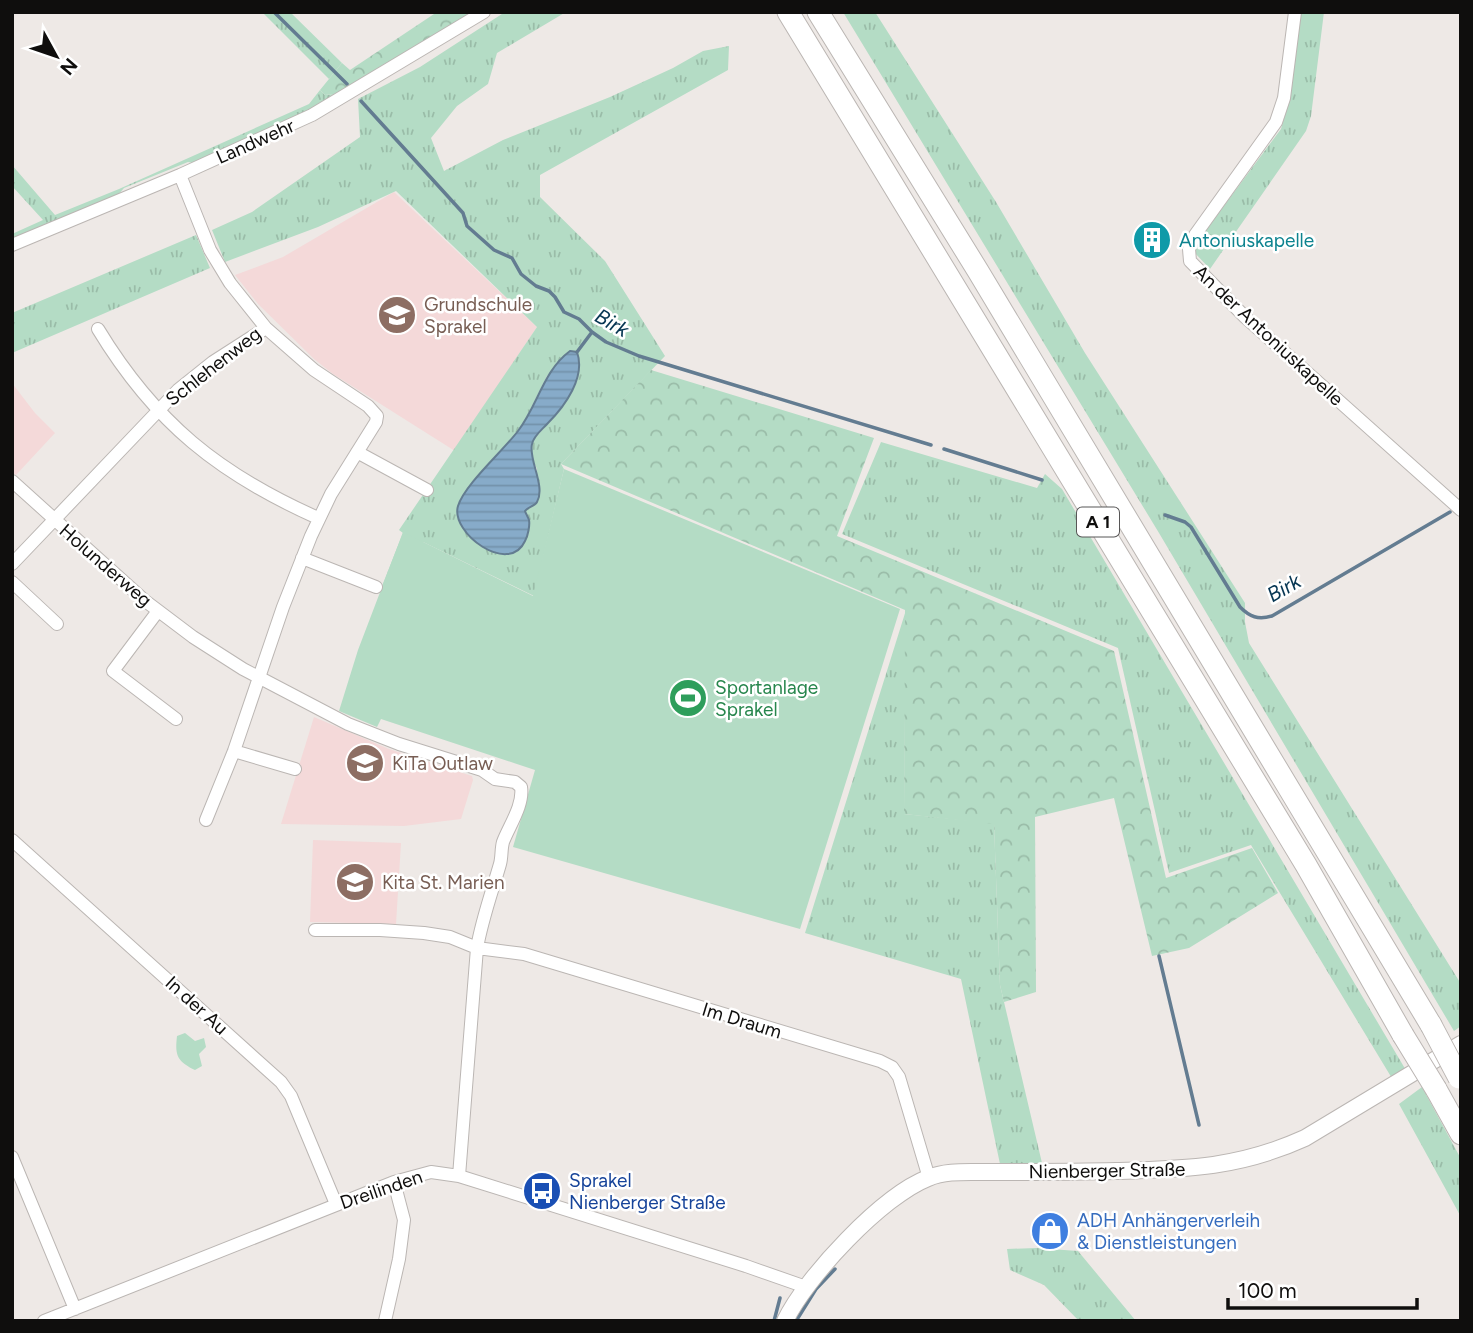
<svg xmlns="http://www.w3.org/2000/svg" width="1473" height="1333" viewBox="0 0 1473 1333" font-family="Figtree,sans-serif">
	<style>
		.education { fill: #f4d9d9 }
		.grass { fill: url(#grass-tufts); fill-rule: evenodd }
		.forest { fill: url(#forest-crowns) }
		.park { fill: #b4dcc5 }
		.water { fill: url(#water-rules); stroke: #637c91; stroke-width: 2 }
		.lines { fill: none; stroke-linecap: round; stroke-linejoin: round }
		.stream { stroke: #637c91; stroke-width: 3.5 }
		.street-casing { stroke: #bbb6b3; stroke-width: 14 }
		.secondary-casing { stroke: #bbb6b3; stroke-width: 18 }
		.highway-casing { stroke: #bbb6b3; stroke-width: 23 }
		.street { stroke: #fff; stroke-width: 12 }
		.secondary { stroke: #fff; stroke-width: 16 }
		.highway { stroke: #fff; stroke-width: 21 }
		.highway-bridge-casing { stroke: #bbb6b3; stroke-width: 23; stroke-linecap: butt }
		.highway-bridge { stroke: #fff; stroke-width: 21 }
		.labels { text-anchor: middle; stroke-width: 5; stroke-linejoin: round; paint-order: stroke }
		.shield { fill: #fff; stroke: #575656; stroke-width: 2 }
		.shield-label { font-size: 18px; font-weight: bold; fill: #0f0e0d }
		.street-label { font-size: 19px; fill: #0f0e0d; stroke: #fff }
		.culture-label { font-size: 19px; fill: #0d838f; stroke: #fff; text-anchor: start }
		.education-label { font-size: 19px; fill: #785e54; stroke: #fff; text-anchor: start }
		.leisure-label { font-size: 19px; fill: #27864d; stroke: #fff; text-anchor: start }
		.transit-label { font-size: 19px; fill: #164399; stroke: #fff; text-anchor: start }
		.shop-label { font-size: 19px; fill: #366cbe; stroke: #fff; text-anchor: start }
		.water-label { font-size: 21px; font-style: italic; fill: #073653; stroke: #fff }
	</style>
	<defs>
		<pattern id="grass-tufts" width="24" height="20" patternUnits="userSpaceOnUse" patternTransform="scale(1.75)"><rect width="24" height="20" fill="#b4dcc5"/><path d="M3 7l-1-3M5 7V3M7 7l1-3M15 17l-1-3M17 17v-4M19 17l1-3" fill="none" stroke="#9abca8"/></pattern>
		<pattern id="forest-crowns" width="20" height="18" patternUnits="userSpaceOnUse" patternTransform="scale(1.75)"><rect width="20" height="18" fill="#b4dcc5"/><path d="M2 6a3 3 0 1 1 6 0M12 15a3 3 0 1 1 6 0" fill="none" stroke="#9abca8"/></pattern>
		<pattern id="water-rules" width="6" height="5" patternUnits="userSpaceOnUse" patternTransform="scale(1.75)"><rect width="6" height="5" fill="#87abc9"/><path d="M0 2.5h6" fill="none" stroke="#7392ab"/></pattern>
	</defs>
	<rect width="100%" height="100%" fill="#eee9e6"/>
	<path class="education" d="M394 192 537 327 455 451 333 374 314 359 258 304 235 275 283 257Z
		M12 383 35 413 55 433 16 475 12 472Z
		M314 717 389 749 472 776 473 780 461 819 404 826 281 824Z
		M313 840 401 843 396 924 310 922Z"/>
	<path class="grass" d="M262 12H290L342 63 329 79Z
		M505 12H566L497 53 488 84 457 106 431 138 444 171 503 140 610 97 673 68 703 51 729 46 728 70 540 175V197L605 261 665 356 561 464 564 469 534 596 423 542 382 586 403 533 399 530 537 327 396 191 318 227 225 262 212 230 252 212 360 137 358 99 420 67ZM570 351 577 352 580 363 559 412 532 441 531 456 537 469 535 504 525 511 529 520 528 532 499 554C483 544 456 532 457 509L522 426 547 376Z
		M843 12H875L996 202 1085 353 1245 603V622L1249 643 1461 984V1026L1454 1031 1159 533Z
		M1300 12H1324L1311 116 1306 131 1210 269 1193 251 1200 238 1281 129 1289 99Z
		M320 90 325 95 342 93 322 104 199 164 188 162 124 188 118 195 12 240V234L43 220 12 186V165L55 215 119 189 309 104Z
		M196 235 210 268 12 353V313Z
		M881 442 1037 488 1045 474 1062 489 1407 1072 1393 1080 1251 845 1169 873 1118 648 842 534Z
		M906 610 904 814 994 823 1000 985 1042 1163 1000 1164 961 979 805 933Z
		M1422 1087 1461 1159V1217L1399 1104Z
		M1036 1248 1078 1251 1136 1321H1079L1044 1285 1010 1270 1007 1249Z"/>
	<path class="forest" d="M437 12H474L342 93 325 95 320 90 342 63 350 70Z
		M651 370 874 438 837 536 1114 651 1166 878 1252 848 1278 893 1189 948 1152 956 1114 798 1035 817 1036 992 1004 1002 1000 985 994 824 904 814 905 610 561 464Z"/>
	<path class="park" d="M564 469 900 609 800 929 513 847 535 770 381 719 377 727 339 711 358 650 403 532 533 596Z
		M185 1033 195 1041 204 1038 206 1047 199 1054 202 1066 195 1070C176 1061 175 1054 177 1036Z"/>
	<path class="water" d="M570 351 577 352C586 377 565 406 548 423 542 430 534 435 532 444 528 459 546 486 537 502 535 506 528 507 525 511 526 514 528 517 529 520 530 525 528 536 525 541 509 576 450 533 458 506 465 484 503 451 518 431 538 405 543 371 570 351Z"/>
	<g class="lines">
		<path class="stream" d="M274 12 347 84
			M361 101 463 213 467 226 494 250 512 258 521 274 536 286 549 291 555 297 564 312 579 319 592 332 606 342 639 356 931 445
			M577 352 592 332
			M944 449 1042 480
			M1165 515 1185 522 1191 527 1240 607C1250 617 1258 620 1272 616L1450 512
			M1159 956 1199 1125
			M774 1321 780 1298
			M796 1321 816 1289 835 1269"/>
		<defs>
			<path id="street" d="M1295 12 1284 98 1276 122 1195 235 1189 249 1190 261 1245 317 1461 510
				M12 245 180 175 312 115 484 12
				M98 329C155 423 219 474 318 518
				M357 452 427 490
				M12 481 144 600 193 637 243 669 348 724 399 744 482 770 495 779 515 782 521 787C524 805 509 826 503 842 501 849 502 857 500 864 492 892 482 919 477 948L459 1176
				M302 558 376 587
				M12 564 178 390 213 362 266 328 230 283 210 250 180 175
				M12 582 57 624
				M158 611 113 671 176 719
				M234 751 295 769
				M206 820 234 751 283 607 311 536 331 494 376 422 377 416 368 406 314 370 266 328
				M12 840 281 1082 291 1096 336 1204
				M315 930H380L424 933 450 937 477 948 524 954 880 1061 892 1067 899 1077 929 1178
				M12 1157 75 1309
				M44 1321 394 1182 431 1172 459 1176 746 1266 806 1287
				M385 1321 399 1259 404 1220 394 1182"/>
			<path id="secondary" d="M785 1321C806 1277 882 1196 928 1178 945 1171 963 1172 981 1172 1026 1172 1071 1172 1116 1171 1187 1169 1239 1168 1305 1138L1461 1044"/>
			<path id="highway" d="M788 12 1306 865 1403 1035
				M818 12 978 271 1431 1025
				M1436 1089 1461 1134"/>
		</defs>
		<use href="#street" class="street-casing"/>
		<use href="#secondary" class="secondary-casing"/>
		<use href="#highway" class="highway-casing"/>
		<use href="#street" class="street"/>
		<use href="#secondary" class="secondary"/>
		<use href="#highway" class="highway"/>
		<defs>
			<path id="highway-bridge" d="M1431 1025 1459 1078
				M1403 1035 1436 1089"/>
		</defs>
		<use href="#highway-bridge" class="highway-bridge-casing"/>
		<use href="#highway-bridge" class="highway-bridge"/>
	</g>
	<defs>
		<symbol id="building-disc" viewBox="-11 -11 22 22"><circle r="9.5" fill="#0f9aa8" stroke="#fff"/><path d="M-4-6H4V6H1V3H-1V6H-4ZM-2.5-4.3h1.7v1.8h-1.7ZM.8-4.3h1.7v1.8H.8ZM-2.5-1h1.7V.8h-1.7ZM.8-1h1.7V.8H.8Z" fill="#fff"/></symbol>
		<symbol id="school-disc" viewBox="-11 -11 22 22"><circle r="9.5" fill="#8d6e63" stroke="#fff"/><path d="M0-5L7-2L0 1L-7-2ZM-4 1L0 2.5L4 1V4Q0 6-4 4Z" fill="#fff"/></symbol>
		<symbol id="stadium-disc" viewBox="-11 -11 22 22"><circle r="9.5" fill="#2e9e5b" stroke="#fff"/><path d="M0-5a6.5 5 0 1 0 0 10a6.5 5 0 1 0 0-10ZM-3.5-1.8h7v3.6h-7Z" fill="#fff"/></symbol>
		<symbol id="bus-disc" viewBox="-11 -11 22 22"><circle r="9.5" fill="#1a4fb4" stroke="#fff"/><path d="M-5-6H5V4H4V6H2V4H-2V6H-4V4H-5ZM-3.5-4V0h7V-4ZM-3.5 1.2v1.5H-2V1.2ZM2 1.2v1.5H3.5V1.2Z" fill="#fff"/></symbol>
		<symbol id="shop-disc" viewBox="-11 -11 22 22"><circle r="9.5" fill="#3f7fe0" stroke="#fff"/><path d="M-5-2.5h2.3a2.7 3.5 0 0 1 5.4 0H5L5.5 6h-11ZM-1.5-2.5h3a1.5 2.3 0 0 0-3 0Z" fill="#fff"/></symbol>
	</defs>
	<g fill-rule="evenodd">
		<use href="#building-disc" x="1130" y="218" width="44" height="44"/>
		<use href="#school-disc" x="375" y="293" width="44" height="44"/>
		<use href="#stadium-disc" x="666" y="676" width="44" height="44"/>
		<use href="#school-disc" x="343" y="741" width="44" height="44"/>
		<use href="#school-disc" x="333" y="860" width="44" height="44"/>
		<use href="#bus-disc" x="520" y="1169" width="44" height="44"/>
		<use href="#shop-disc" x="1028" y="1209" width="44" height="44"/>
	</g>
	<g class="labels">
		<rect class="shield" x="1077" y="507.5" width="42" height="29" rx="5"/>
		<g class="shield-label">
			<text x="1098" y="528">A 1</text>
		</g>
		<g class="street-label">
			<text transform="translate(255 141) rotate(-24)" y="7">Landwehr</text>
			<text transform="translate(1269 335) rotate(43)" y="7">An der Antoniuskapelle</text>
			<text transform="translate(213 366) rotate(-38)" y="7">Schlehenweg</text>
			<text transform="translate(106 565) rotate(41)" y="7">Holunderweg</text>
			<text transform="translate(197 1005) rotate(42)" y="7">In der Au</text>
			<text transform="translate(742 1020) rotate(17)" y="7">Im Draum</text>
			<text transform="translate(1107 1170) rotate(-1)" y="7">Nienberger Straße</text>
			<text transform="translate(381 1189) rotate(-19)" y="7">Dreilinden</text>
		</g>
		<g class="culture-label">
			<text x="1179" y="247">Antoniuskapelle</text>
		</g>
		<g class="education-label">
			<text x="424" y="311">Grundschule<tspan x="424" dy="22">Sprakel</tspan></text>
			<text x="392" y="770">KiTa Outlaw</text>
			<text x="382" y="889">Kita St. Marien</text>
		</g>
		<g class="leisure-label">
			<text x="715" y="694">Sportanlage<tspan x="715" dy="22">Sprakel</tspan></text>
		</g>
		<g class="transit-label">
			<text x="569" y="1187">Sprakel<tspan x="569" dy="22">Nienberger Straße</tspan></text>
		</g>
		<g class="shop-label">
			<text x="1077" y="1227">ADH Anhängerverleih<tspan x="1077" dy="22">&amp; Dienstleistungen</tspan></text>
		</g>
		<g class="water-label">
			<text transform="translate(612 323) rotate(30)" y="7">Birk</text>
			<text transform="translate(1284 588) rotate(-30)" y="7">Birk</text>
		</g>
	</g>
	<rect width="1473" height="1333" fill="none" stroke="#0f0e0d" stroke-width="28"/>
	<g transform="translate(56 56) rotate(130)" stroke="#ffffff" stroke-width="5" paint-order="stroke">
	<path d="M0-5L12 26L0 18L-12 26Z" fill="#0f0e0d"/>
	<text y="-10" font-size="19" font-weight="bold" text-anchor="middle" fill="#0f0e0d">N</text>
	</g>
	<path d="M1228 1298v10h189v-10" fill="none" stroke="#0f0e0d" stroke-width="3.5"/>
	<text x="1238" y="1298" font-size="21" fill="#0f0e0d" stroke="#ffffff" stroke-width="5" paint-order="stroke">100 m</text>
</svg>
